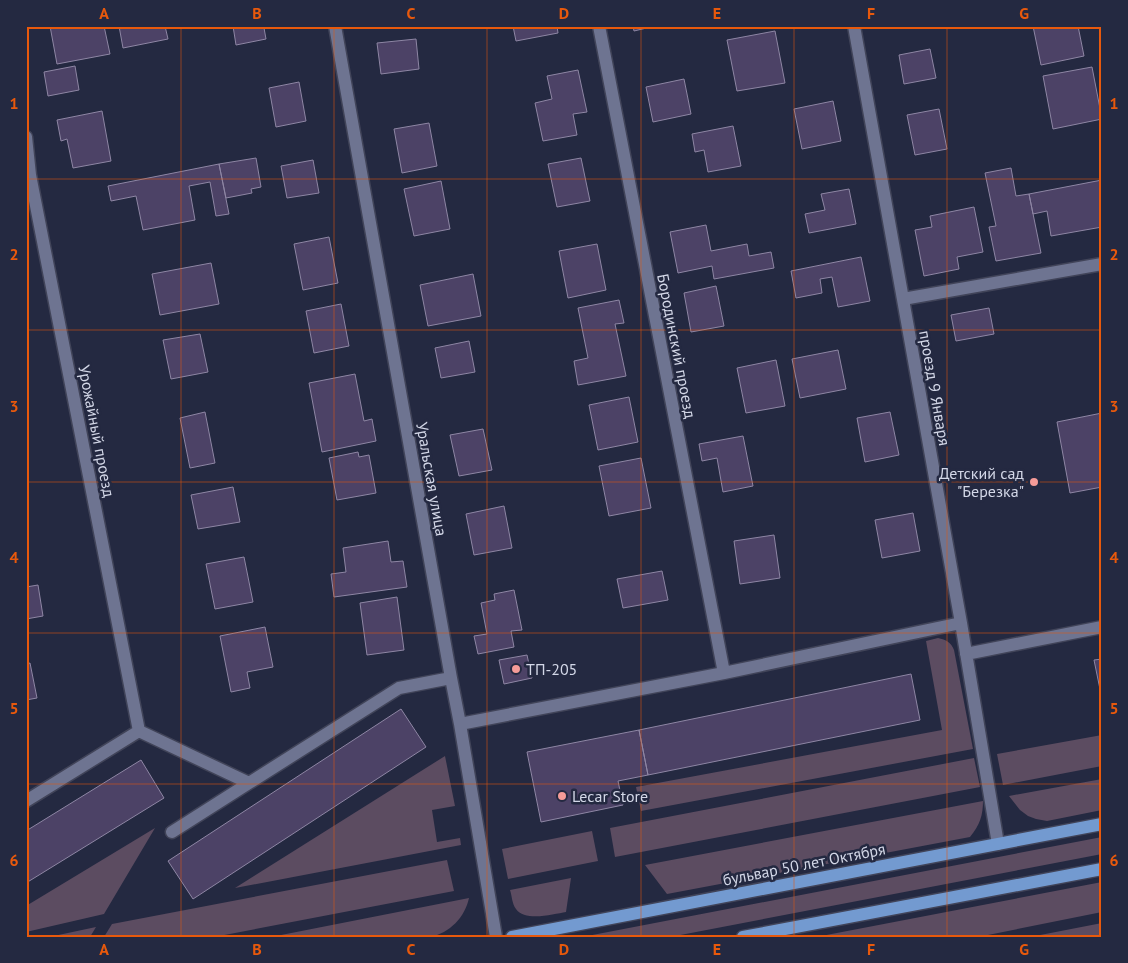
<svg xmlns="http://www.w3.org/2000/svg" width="1128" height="963" viewBox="0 0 1128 963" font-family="'PT Sans',sans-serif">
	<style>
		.green { fill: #5c4c61 }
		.building { fill: #4c4266; stroke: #8e86a4 }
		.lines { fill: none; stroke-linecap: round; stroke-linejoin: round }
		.minor-casing { stroke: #414459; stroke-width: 15 }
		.major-casing { stroke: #414459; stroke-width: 15 }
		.minor { stroke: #6e7491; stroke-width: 12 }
		.major { stroke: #739ad0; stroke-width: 12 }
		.grid { fill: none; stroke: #e8590c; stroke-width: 1; stroke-opacity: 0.55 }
		.poi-dot { fill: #f59b98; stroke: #242941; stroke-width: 2 }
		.labels { text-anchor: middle; stroke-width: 5; stroke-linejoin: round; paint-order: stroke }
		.street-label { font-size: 16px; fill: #d3d7e7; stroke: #242941 }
		.poi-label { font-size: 16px; fill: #d3d7e7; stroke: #242941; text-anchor: start }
		.neatline { fill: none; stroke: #e8590c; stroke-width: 2 }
		.grid-label { font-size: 16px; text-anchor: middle; font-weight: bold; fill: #e8590c }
	</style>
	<rect width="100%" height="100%" fill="#242941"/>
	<path class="green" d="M938 638C946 640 951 642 954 650L973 749 641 811 636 787 942 730 926 641Z
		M1102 735V766L1003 785 997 754Z
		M445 756 455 806 432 810 437 842 460 838 461 845 235 888Z
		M974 758 980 787 615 857 610 828Z
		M1102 779V810L1047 821 1036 819 1028 816 1020 810 1009 796Z
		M983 801C983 815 980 825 970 837L667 894 645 865Z
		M155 828 104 914 26 932V906Z
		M592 831 598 861 508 879 502 849Z
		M1102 837V854L670 937H582Z
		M447 860 454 891 214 937H104L112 924Z
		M571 878 566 912C554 914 525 922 516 909 512 904 512 896 510 890Z
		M1102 882V912L978 937H816Z
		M469 898C465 917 450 933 430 937H271Z
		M1102 923V937H1030Z
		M96 927 90 937H49Z"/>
	<path class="building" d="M50 26H104L110 54 57 64Z
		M119 26H165L168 39 123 48Z
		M233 26H270L264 28 266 39 236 45Z
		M513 26H557L558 33 516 41Z
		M633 26H655L634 31Z
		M1033 26H1078L1084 56 1041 65Z
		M775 31 785 83 737 91 727 40Z
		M416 39 419 69 381 74 377 43Z
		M930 49 936 78 904 84 899 55Z
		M75 66 79 90 48 96 44 72Z
		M1092 67 1102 119 1053 129 1043 76Z
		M578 70 587 112 573 114 577 135 543 141 535 103 552 99 547 76Z
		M684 79 691 114 653 122 646 87Z
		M299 82 306 121 276 127 269 88Z
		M833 101 841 141 802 149 794 109Z
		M939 109 947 149 915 155 907 115Z
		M102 111 111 161 73 168 67 139 61 141 57 120Z
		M429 123 437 166 402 173 394 129Z
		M733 126 741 166 708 172 704 150 695 152 692 134Z
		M256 158 261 187 251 189 252 193 226 198 219 164Z
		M581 158 590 201 557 207 548 164Z
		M313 160 319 193 287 198 281 166Z
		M219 164 229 214 216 216 210 182 189 186 195 220 143 230 136 196 111 201 108 186Z
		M1011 168 1016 196 1029 194 1041 253 996 261 989 227 996 226 985 173Z
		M1102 180V227L1051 236 1047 211 1033 214 1029 194Z
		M441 181 450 229 414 236 404 189Z
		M849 189 856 224 809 233 805 214 825 210 821 194Z
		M974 207 983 252 957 257 959 269 924 276 915 230 932 227 930 216Z
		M706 225 711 251 747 244 749 256 771 252 774 268 714 279 712 266 678 273 670 232Z
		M329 237 338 283 303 290 294 244Z
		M597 244 606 290 568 298 559 251Z
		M861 257 870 301 838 307 832 277 820 279 822 293 796 298 791 271Z
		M211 263 219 304 160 315 152 274Z
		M473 274 481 316 428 326 420 285Z
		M716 286 724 326 691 332 684 293Z
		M619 300 624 323 615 324 626 376 578 385 574 361 588 358 578 308Z
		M341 304 349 346 314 353 306 311Z
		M989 308 994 334 956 341 951 315Z
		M200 334 208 372 171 379 163 340Z
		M469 341 475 372 441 378 435 348Z
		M838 350 846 389 800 398 792 359Z
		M776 360 785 406 746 413 737 368Z
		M355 374 364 421 372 419 376 441 322 452 309 383Z
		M629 397 638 442 598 450 589 405Z
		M205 412 215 463 190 468 180 418Z
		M890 412 899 455 865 462 857 418Z
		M1102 413V487L1070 493 1057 422Z
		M483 429 492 470 459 476 450 435Z
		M743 436 753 486 723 492 717 458 702 461 699 444Z
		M358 452 359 457 369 455 376 493 337 500 329 458Z
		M641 458 651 508 609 516 599 466Z
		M233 487 240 522 198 529 191 495Z
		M504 506 512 548 474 555 466 514Z
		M913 513 920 551 882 558 875 520Z
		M774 535 780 578 740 584 734 541Z
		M388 541 391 562 403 561 407 587 334 597 331 574 346 572 343 548Z
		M244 557 253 602 215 609 206 564Z
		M662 571 668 600 623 608 617 579Z
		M38 585 43 616 26 619V587Z
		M514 590 522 630 511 631 514 647 478 654 474 636 487 634 481 603 495 600 494 594Z
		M397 597 404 650 367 655 360 603Z
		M265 627 273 667 247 672 250 688 231 692 220 636Z
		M527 655 532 678 504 684 499 660Z
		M1102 659V699L1094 660Z
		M30 663 37 698 26 700V664Z
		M911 674 920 720 648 775 639 730Z
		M401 709 426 747 193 899 168 861Z
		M639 730 648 775 618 781 623 805 541 822 527 752Z
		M141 760 164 798 26 883V831Z"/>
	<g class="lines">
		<defs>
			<path id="minor" d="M335 26 451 678 460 724 496 937
				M599 26 724 673
				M854 26 961 623 998 844
				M26 137 30 175 139 731
				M903 299 1102 264
				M966 654 1102 627
				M460 724 724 673 961 623
				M26 801 139 731 249 783 399 688 451 678
				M172 832 249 783"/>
			<path id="major" d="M512 937 1102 824
				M743 937 1102 869"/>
		</defs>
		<use href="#minor" class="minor-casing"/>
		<use href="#major" class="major-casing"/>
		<use href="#minor" class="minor"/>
		<use href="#major" class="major"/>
	</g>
	<path class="grid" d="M181 26V937M334 26V937M487 26V937M641 26V937M794 26V937M947 26V937M26 179H1102M26 330H1102M26 482H1102M26 633H1102M26 784H1102"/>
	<g class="poi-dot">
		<circle cx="1034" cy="482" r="5"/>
		<circle cx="516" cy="669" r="5"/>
		<circle cx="562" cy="796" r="5"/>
	</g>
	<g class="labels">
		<g class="street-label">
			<text transform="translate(677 346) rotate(79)" y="6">Бородинский проезд</text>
			<text transform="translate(935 388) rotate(80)" y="6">проезд 9 Января</text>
			<text transform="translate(97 431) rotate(79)" y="6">Урожайный проезд</text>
			<text transform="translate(432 479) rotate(80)" y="6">Уральская улица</text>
			<text transform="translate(804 864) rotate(-11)" y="6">бульвар 50 лет Октября</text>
		</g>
		<g class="poi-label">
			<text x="1024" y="479" text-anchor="end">Детский сад<tspan x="1024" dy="18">"Березка"</tspan></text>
			<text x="526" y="675">ТП-205</text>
			<text x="572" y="802">Lecar Store</text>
		</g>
	</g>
	<rect width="1128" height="963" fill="none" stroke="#242941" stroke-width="55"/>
	<rect x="28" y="28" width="1072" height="908" class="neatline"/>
	<g class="grid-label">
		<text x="104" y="19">A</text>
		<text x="257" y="19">B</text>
		<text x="411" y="19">C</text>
		<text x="564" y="19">D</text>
		<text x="717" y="19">E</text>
		<text x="871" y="19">F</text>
		<text x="1024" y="19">G</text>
		<text x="14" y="109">1</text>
		<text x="1114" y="109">1</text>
		<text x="14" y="260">2</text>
		<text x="1114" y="260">2</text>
		<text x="14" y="412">3</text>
		<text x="1114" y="412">3</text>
		<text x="14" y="563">4</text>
		<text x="1114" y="563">4</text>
		<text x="14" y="714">5</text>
		<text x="1114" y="714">5</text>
		<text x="14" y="866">6</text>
		<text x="1114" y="866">6</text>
		<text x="104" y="955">A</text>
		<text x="257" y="955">B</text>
		<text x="411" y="955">C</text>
		<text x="564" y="955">D</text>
		<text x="717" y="955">E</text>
		<text x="871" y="955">F</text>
		<text x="1024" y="955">G</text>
	</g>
</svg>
